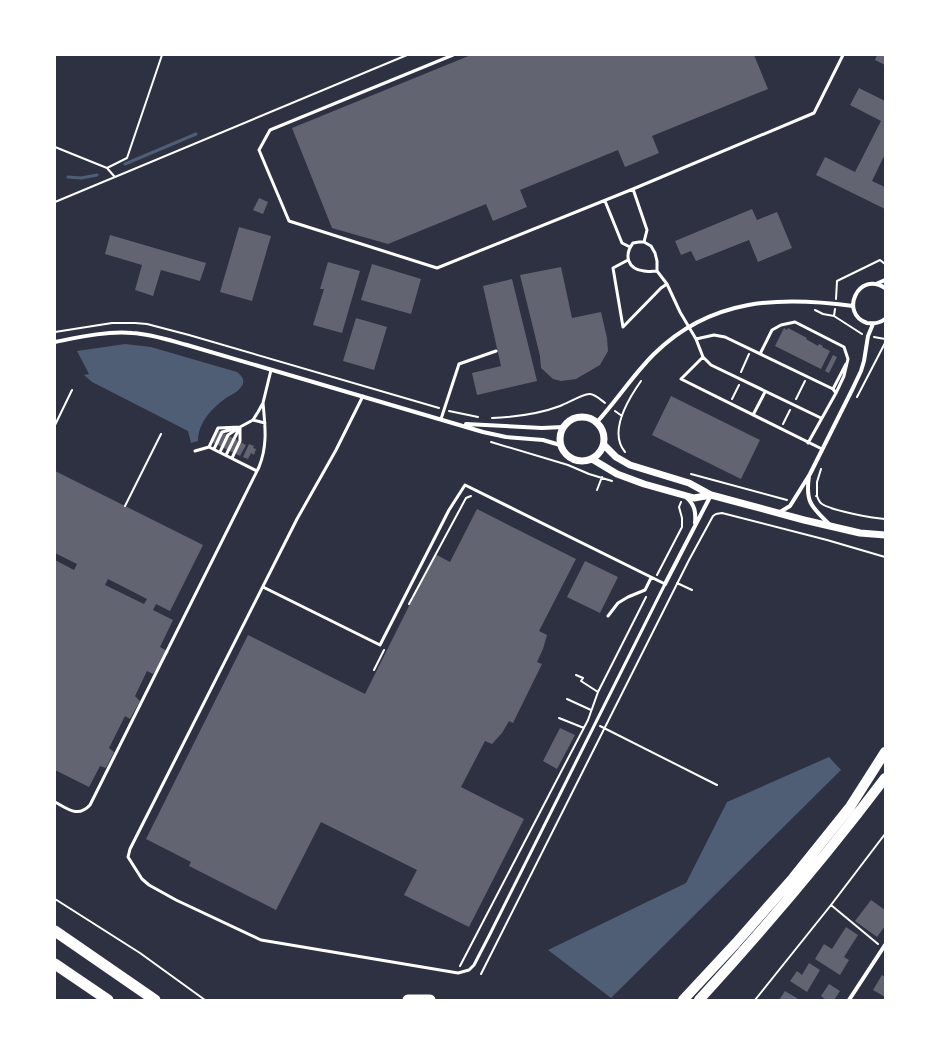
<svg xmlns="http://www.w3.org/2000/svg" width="940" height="1055" viewBox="0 0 940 1055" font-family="'Playfair Display',serif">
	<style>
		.water { fill: #4f5d75 }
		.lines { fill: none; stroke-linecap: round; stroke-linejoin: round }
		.stream { stroke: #4f5d75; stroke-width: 3 }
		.building { fill: #626471; fill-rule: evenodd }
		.path { stroke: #fff; stroke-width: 2 }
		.service { stroke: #fff; stroke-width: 3 }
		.minor { stroke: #fff; stroke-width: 4 }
		.tertiary { stroke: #fff; stroke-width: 7 }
		.primary { stroke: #fff; stroke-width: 10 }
		.motorway { stroke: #fff; stroke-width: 11 }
	</style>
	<rect width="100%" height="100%" fill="#2d3142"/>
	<path class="water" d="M125 344 151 347 237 372C242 376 246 381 241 387 238 392 231 395 226 398 212 408 198 423 198 441L191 443 188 431 92 382 84 375 89 374 77 351Z
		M829 757 841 770 611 998 548 950 686 883 727 802Z"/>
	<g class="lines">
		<path class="stream" d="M125 164 196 134
			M68 177 81 178 97 175"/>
	</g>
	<path class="building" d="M471 55H754L768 89 652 136 659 153 625 167 618 150 520 190 527 207 493 221 486 204 388 244 332 228 292 128Z
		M877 55H885V65L875 60Z
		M859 88 885 101V154L872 181 885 187V209L816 175 825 157 855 172 881 121 850 105Z
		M259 198 268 202 263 214 253 210Z
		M752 209 757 220 777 212 792 248 758 262 749 240 696 261 691 251 681 255 675 241Z
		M239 227 271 236 252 301 220 292Z
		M110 235 206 263 200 281 161 270 153 296 135 290 142 265 105 254Z
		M328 262 360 271 342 333 313 325 324 289H320Z
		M372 264 421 279 411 314 361 300Z
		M561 267 572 318 601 312 607 338 608 351 600 365 576 379 561 381 553 379 541 368 540 356 520 275Z
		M512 279 537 381 477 395 472 373 501 366 483 286Z
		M356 318 387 327 374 370 343 361Z
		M784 328 787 330 788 328 807 338 806 339 818 346 819 344 823 346 822 347 830 351 821 369 775 346Z
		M833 355 837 357 829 373 825 371Z
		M671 396 760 440 741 479 652 435Z
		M218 430 246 445 240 456 212 442Z
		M249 444 254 446 253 448 256 449 254 455 251 453 248 459 243 457Z
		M55 471 203 545 170 611 156 604 153 610 173 620 160 647 169 652 153 674 147 671 135 696 140 701 130 719 125 716 109 748 114 752 106 768 100 766 89 787 55 770V560L74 570 77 564 55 553ZM108 579 147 599 144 604 105 585Z
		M477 509 576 559 539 631 547 635 543 649 537 662 542 664 513 723 509 721 502 733 492 744 485 741 461 787 524 819 469 927 404 895 417 870 321 822 276 910 189 866 191 862 146 839 248 635 365 694 435 554 450 562Z
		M585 561 618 577 600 613 567 597Z
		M560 728 575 735 557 769 543 761Z
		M871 900 885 910V926L877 937 855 921Z
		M846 927 858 935 844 957 849 960 840 975 815 959 824 944 832 949Z
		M809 963 820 970 807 992 790 981 797 971 802 975Z
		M882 975 885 977V997L873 990Z
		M829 984 840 991 834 1000H826L821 996Z
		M785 991 800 1000H779Z"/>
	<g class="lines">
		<path class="path" d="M55 147 107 168 114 176
			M107 168 127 158 162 55
			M55 202 407 55
			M836 299 837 281 880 260 885 264
			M835 309 834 316 862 334
			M815 310 823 314 834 316
			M55 332 112 323H135L147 324 189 335 439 408
			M874 337 885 339
			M741 372 749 354
			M857 397 885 343
			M732 399 739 385
			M796 399 805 381
			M449 411 478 417
			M615 411 622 416
			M492 418C515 417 539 414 560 406 568 403 583 394 589 394 594 393 601 400 605 403
			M783 424 790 410
			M55 425 72 390
			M491 442 568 465 589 474 612 481
			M625 452C608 432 629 398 641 381
			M691 474 787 500
			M597 490 602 477
			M816 496H817C818 499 819 502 822 504 833 511 872 518 885 519
			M817 496V482L821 469
			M125 506 161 434
			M657 575 682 527V518L679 507 681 502
			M677 583 692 590
			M409 604 466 498 471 496
			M374 670 384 650
			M576 675 583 678 581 681 598 692
			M567 699 591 710
			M559 718 584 728
			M600 726 717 785
			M55 899 140 953 205 1000
			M831 905 878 944
			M460 966 588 720 598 692 646 597
			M481 974 689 560 713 516 716 514 722 513 827 540 885 557
			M755 1000 831 905 885 834"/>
		<path class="service" d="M453 55 270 130 259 150 289 221 437 268 633 189
			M605 201 622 243 630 247
			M644 242 647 230 633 189 814 113 843 55
			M628 260 613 268 623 327 661 288 667 284
			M657 271C653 271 648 272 644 271 627 269 624 255 633 243L639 242H644L651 246 655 253 657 261V271L667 284 680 312 696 339
			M760 354 772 330 781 325 795 322 844 347 848 359 844 376 836 393
			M703 357 681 379 822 449
			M833 389 846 364
			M753 415 765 392
			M441 419 459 364 496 351
			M253 420 265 423
			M808 443 836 393 833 389 725 337 714 335 696 339 703 357 711 365 821 418
			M209 447 257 471
			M214 449 222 432 234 429
			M195 451 209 447 218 428 240 427
			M220 452 228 435 240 427
			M226 455 239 429
			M232 458 240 441V427L253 420 258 412 263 403 271 370
			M263 587 380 645 449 510 465 485 665 584 489 936 474 965 469 970 458 973 261 940 176 900 149 885 142 879 128 857 130 849 297 519 336 450 363 396
			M608 616 618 603 628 597 645 590 651 578
			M55 802C68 809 78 818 90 805L259 467C268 445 265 425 263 403"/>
		<path class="minor" d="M876 284 885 280
			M885 288C858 270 839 314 867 323 874 324 880 323 885 319
			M55 342C80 337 106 331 132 333 151 334 169 340 187 345L483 432 506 437 543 440 560 445
			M597 422C617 400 633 375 654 354 711 298 779 296 853 306
			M466 424 542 428 563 427
			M809 476C805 503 812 507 830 525
			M687 498C695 505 696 513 695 523
			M780 512 790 506 810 474 852 390 861 371 864 361 868 336 873 324
			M665 584 711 495
			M849 1000 885 945"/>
		<path class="tertiary" d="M560 439a22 22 0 1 1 44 0a22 22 0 1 1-44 0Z
			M604 445 616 457 630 465 689 483 711 495 804 520 860 533 885 535
			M592 459 617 474 644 484 694 498 711 495"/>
		<path class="primary" d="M683 1000 736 943 793 878 850 807 885 752
			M699 1000C764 929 827 855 885 778"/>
		<path class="motorway" d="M55 931 155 1000
			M55 964 108 1000
			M408 1000H430"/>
	</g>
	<rect width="940" height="1055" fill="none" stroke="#ffffff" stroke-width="112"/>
</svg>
